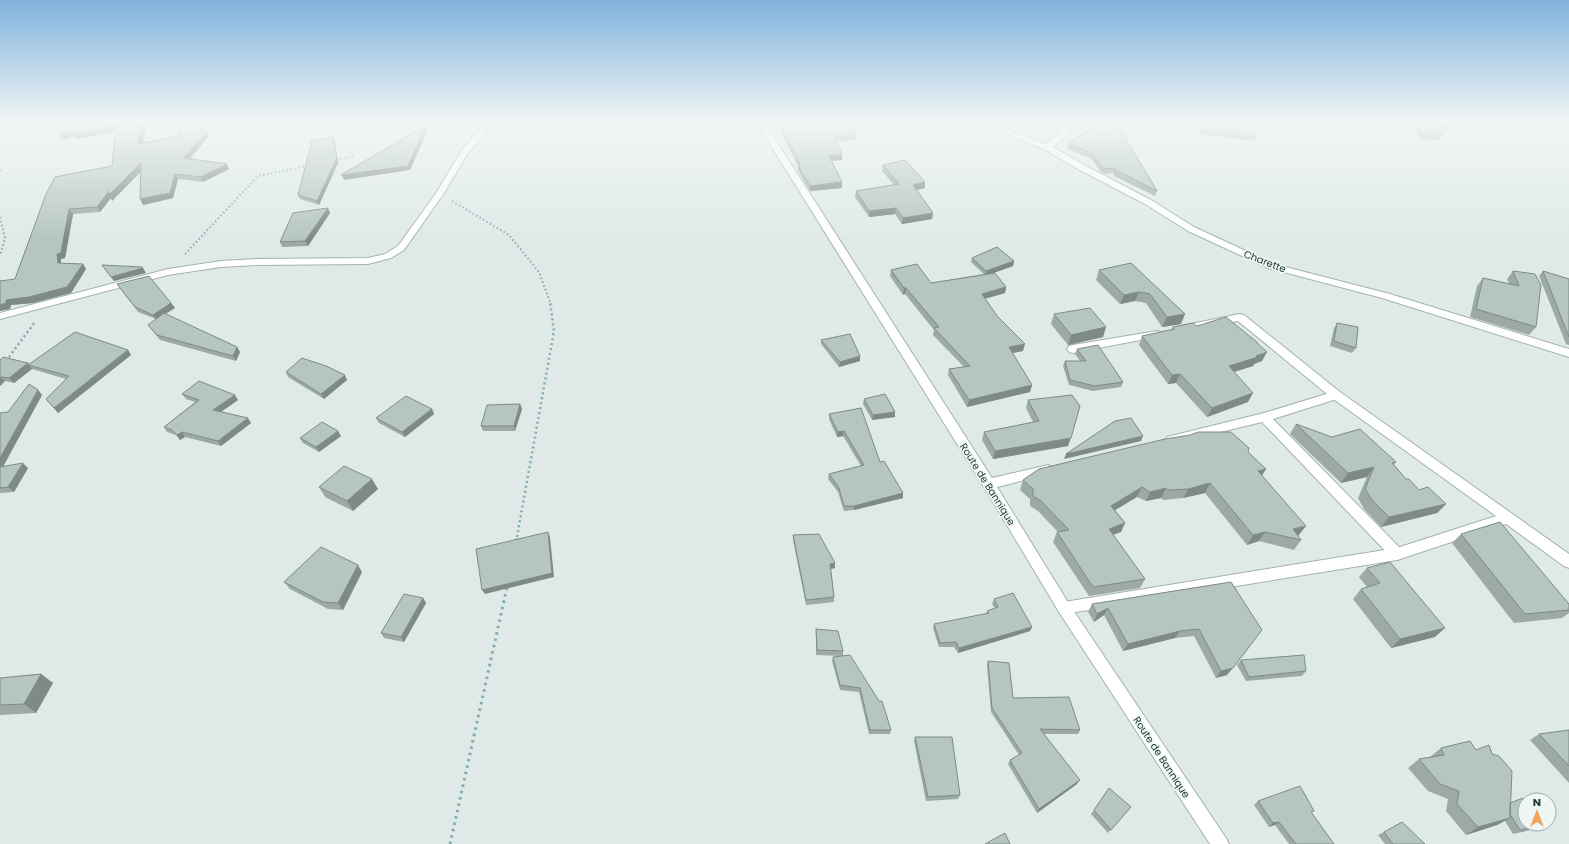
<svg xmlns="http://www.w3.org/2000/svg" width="1569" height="844" viewBox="0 0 1569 844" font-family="Poppins,sans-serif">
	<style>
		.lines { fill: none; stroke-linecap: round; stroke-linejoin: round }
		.lane-casing { stroke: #a2b2b0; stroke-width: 2 }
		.street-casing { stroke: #a2b2b0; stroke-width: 2 }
		.path-far2 { stroke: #80aeab; stroke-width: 2; stroke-dasharray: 1.5 2.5; stroke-linecap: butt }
		.path-far1 { stroke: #80aeab; stroke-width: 2.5; stroke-dasharray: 2 3; stroke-linecap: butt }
		.path { stroke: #80aeab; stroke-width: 3; stroke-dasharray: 2.5 4; stroke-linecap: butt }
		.lane { fill: #fff; fill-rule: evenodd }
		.street { fill: #fff; fill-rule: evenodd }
		.wall { fill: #9ca9a7 }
		.shaded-wall { fill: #7f8a88 }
		.building { fill: #b5c5c2; stroke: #7f8a88 }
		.labels { text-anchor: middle; stroke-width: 3.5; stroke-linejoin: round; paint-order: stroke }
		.street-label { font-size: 10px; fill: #203a39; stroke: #eff7f5 }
	</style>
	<rect width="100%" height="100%" fill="#dfeae8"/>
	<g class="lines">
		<defs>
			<path id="lane" d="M1240 314 1244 315 1340 392 1569 554V568L1564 566 1506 524 1397 560 1064 614 1059 612 1057 608 1059 604 1064 602 1397 548 1496 516 1332 398 1238 321 1181 332 1177 331 1176 329 1177 327 1181 326Z
				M1157 331 1161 332 1162 334 1161 336 1073 353 1069 352 1067 349 1069 346 1073 345Z"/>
			<path id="street" d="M756 122H764L992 478 1048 465 1052 467 1054 470 1052 473 997 487 1069 604 1226 838 1229 844H1210L1059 612 984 487Z
				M976 122H986L1046 144 1061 133 1062 122H1070L1069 134 1053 147 1082 164 1151 200 1194 227 1274 264 1390 294 1569 349V357L1382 298 1268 268 1188 231 1145 204 1076 168 1044 149Z
				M480 129H486L487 131 468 153 444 193 404 250 391 258 368 264 257 265 221 267 168 275 0 319V313L168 269 221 261 257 259 368 258 385 254 398 246 436 193 462 150Z
				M1336 391 1340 392 1342 395 1340 398 1273 419 1402 550 1404 554 1402 558 1397 560 1392 558 1262 422 1171 444 1167 443 1165 440 1167 437 1171 436 1264 413Z"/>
		</defs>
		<use href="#lane" class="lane-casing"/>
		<use href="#street" class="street-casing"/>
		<path class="path-far2" d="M336 160 355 156
			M0 171 1 169
			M452 201 509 235 539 272 550 302
			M0 217 5 238 0 256
			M185 254 258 176 307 166"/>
		<path class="path-far1" d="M6 361 35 322
			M517 537 554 331 550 301"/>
		<path class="path" d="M516 541 517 536
			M450 844 507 587"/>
		<use href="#lane" class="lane"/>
		<use href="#street" class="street"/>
	</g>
	<path class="wall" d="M69 122H145L147 124 142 143 178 136 205 126V131H207L209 136 190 158 229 169 203 182 178 179 173 198 143 205 141 172 112 201 111 198 100 212 73 214 65 258 61 259V263L83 264 86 269 71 293 33 303 11 305 10 309 0 311 15 279 46 194 112 166 115 131 77 139 75 136 62 140Z
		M779 122 856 135V140L836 142 842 160 832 161 842 188 810 191 802 178 798 170V166L779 127Z
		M1070 122H1116L1157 191 1155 196 1114 176 1113 173 1104 174 1101 172 1092 159 1067 149 1068 143 1099 124H1071Z
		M1199 122H1251L1256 137 1254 141 1200 134Z
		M1292 122H1307L1301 125Z
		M1413 122H1449L1452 127 1449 131 1439 130 1442 136 1439 140 1419 139Z
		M333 137 335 142 338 163 319 205 300 199 298 195Z
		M883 165 925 182V188L916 190 933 213 932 219 902 224 895 214 869 217 855 197 856 191 894 185 882 171Z
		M330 213 308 246 282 247 280 242Z
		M972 258 1014 261 1013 266 993 273 1006 287 1005 293 985 299 1023 351 1012 353 1032 385 1030 392 967 407 948 375 949 369 964 367 933 335 934 330 905 294 903 295 890 276 891 270 931 283 984 274 971 262Z
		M1131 263 1181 324 1162 327 1146 303 1135 301 1120 304 1096 280 1099 270Z
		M1513 271 1536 327 1529 335 1470 317 1477 286 1483 278 1509 284 1507 279Z
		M1543 271 1569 279V345L1566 344 1539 276Z
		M117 284 171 303 175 308 165 314 237 347 240 352 236 361 160 340 148 325 156 319 138 312Z
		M1054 314 1106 327 1103 337 1068 345 1051 324Z
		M1337 323 1356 348 1352 353 1330 346 1334 328Z
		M1197 326 1257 344 1262 361 1254 364 1253 366 1234 372 1248 402 1207 417 1176 383 1168 384 1139 345 1142 336 1171 330 1173 327Z
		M821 340 860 361 839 367 821 344Z
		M1077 349 1123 382 1121 387 1093 391 1069 385 1063 366 1065 361H1080L1075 354Z
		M128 350 131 355 58 413 46 399 66 379 32 369 14 383 5 381 0 386V360L28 363 29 364Z
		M286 372 347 380 324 399 288 377Z
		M38 390 42 395 3 467 28 468 14 492 0 493V413L8 412Z
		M182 394 238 400 221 412 251 423 221 446 185 437 180 440 176 435 167 432 164 427 195 402 186 399Z
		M864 399 895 412V417L872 420 863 404Z
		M1028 400 1068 446 993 459 982 440 984 432 1033 422 1026 408Z
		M520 404 522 409 515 431H483L481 426Z
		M432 409 434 414 405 437 379 423 376 418Z
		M829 414 880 462 903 498 854 510 844 511 838 492 828 479 829 474 861 466 843 436 837 437 829 419Z
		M1296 424 1396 462 1394 465 1406 479 1419 490 1446 504 1437 513 1381 527 1364 509 1358 498 1367 477 1341 483 1290 434Z
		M338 431 341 436 319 452 303 443 300 438Z
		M1248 452 1262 476 1299 535 1298 536 1301 540 1294 550 1259 541 1247 545 1205 493 1183 498 1163 500 1161 498 1146 501 1137 497 1115 510 1125 523 1121 532 1113 535 1145 579 1140 588 1089 596 1053 542 1057 532H1058L1038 511 1030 506V499L1020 490 1023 480Z
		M319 487 378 489 353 511 325 497Z
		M1461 534 1569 610V613L1562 618 1514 623 1452 543Z
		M793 535 835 563V568L831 569 834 597V602L806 605 793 540Z
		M1367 568 1435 637 1391 648 1353 599 1361 589 1367 587 1359 577Z
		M362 572 343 610 328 609 290 589 284 582Z
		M1231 582 1227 675 1216 678 1194 636 1175 638 1123 651 1104 615 1094 622 1088 612 1092 604Z
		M423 598 426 603 404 642 384 638 381 633Z
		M994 599 1032 627 1030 631 958 653 954 647H939L933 628 934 624 986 614 987 611 995 608 992 604Z
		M816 629 843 651V656L891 730 890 734H869L859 692 840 690 832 661 833 657 841 656 816 655Z
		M1241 660 1306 671 1302 676 1246 681 1237 665Z
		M988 661 1013 698 1080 730 1078 734H1043L1077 784 1037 813 1008 764 1010 760 1019 755 991 712 987 666Z
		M41 674 53 683 36 713 0 715V678Z
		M1569 730V783L1530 740 1539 734Z
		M915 737 960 795 958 799 926 801 914 741Z
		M1441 748 1510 803 1543 826 1536 829 1513 834 1505 821 1497 825 1466 835 1446 811 1448 799 1428 791 1408 768 1419 759 1431 757H1430Z
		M1109 788 1131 807 1108 833 1091 814Z
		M1258 801 1312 813 1334 844H1289L1275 825 1269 827 1254 805Z
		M1384 832 1425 844H1385L1378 835Z"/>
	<path class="shaded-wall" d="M143 122H145L147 124 141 149 138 144Z
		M203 122 205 126 204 134 207 131 209 136 186 163 184 158 201 132Z
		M1303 122H1307L1301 125Z
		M426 125 428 130 410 170 344 180 342 175Z
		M116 126 119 131 77 139 75 136 62 140 59 135 75 131Z
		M333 137 335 142 338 163 319 205 317 201Z
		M842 154V160L829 161V156Z
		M141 163 144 168 112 201 111 198 100 212 97 207 109 191Z
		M227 164 229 169 203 182 201 177Z
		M175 174 178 179 173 198 143 205 140 199Z
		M842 182V188L810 191V186Z
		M925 182V188L912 191 913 185Z
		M328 208 330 213 308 246 305 241Z
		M896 208 895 214 869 217V211Z
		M69 209 73 214 65 258 61 259V268L58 263 57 254Z
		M933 213 932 219 902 224 903 218Z
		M1014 261 1013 266 985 276 986 271Z
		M83 264 86 269 71 293 33 303 11 305 10 309 0 311V305L6 300Z
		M143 268 146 273 114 281 111 277Z
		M1006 287 1005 293 980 300 982 294Z
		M904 288H906L905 294 903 295Z
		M1139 292 1135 301 1120 304 1124 295Z
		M171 303 175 308 156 320 153 315Z
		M1185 314 1181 324 1162 327 1167 317Z
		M1106 327 1103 337 1068 345 1071 335Z
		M1025 344 1023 351 1007 354 1009 347Z
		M237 347 240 352 236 361 233 356Z
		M128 350 131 355 58 413 54 408Z
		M1267 352 1262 361 1254 364 1253 366 1224 375 1229 366Z
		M860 356V361L839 367 840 362Z
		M28 363 29 365H28L32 369 14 383 9 378Z
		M1180 374 1176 383 1168 384 1172 375Z
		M345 375 347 380 324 399 321 394Z
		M0 376 5 381 0 386Z
		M1032 385 1030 392 967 407 969 400Z
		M38 390 42 395 0 472V458Z
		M1253 393 1248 402 1207 417 1212 408Z
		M235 395 238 400 216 415 213 410Z
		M520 404 522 409 515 431 514 426Z
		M432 409 434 414 405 437 402 432Z
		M895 412V417L872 420 873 415Z
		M248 418 251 423 221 446 218 441Z
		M338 431 341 436 319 452 316 447Z
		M844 431 843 436 837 437 838 432Z
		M182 432 185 437 180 440 177 435Z
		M1143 436 1141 441 1064 459 1066 454Z
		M1071 438 1068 446 993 459 995 451Z
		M23 463 28 468 14 492 8 487Z
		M1374 467 1367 477 1341 483 1348 473Z
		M1266 469 1260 479 1258 471Z
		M372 479 378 489 353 511 347 501Z
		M1210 483 1205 493 1183 498 1188 489Z
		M1142 487 1137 497 1107 515 1111 506Z
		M1166 488 1161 498 1146 501 1150 492Z
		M903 493V498L854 510V506Z
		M1446 504 1437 513 1381 527 1389 517Z
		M1125 523 1121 532 1104 538 1109 529Z
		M1306 526 1299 535 1290 538 1293 529Z
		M548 532 550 537 554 577 485 594 482 590Z
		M1265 532 1259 541 1247 545 1253 535Z
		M835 563V568L830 569V564Z
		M358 565 362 572 343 610 338 603Z
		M423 598 426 603 404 642 401 637Z
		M1108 608 1104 615 1094 622 1097 614Z
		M1032 627 1030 631 958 653 959 648Z
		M1445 628 1435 637 1391 648 1400 639Z
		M1180 631 1175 638 1123 651 1128 644Z
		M1233 668 1227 675 1216 678 1221 671Z
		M41 674 53 683 36 713 24 704Z
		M1080 780 1077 784 1037 813 1039 809Z
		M1510 818 1497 825 1466 835 1478 827Z
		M1279 822 1275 825 1269 827 1273 823Z"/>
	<path class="building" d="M69 122H143L138 144 178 136 180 125 203 122 201 132 207 131 184 158 227 164 201 177 175 174 170 193 140 199 141 163 109 195V191L97 207 69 209 61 253 57 254 58 263 83 264 67 287 29 297 6 300V303L0 305V281L15 279 46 194 55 177 112 166 116 126 74 134 75 131 59 135Z
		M779 122H850L856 135 834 137 842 154 829 156 842 182 810 186 802 173 798 165 800 164Z
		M1104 122H1116L1157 191 1116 170 1114 168 1106 169 1102 167 1093 154 1068 143Z
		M1201 122H1251L1256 137 1202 130Z
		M1417 122H1449L1452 127 1437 125 1442 136 1421 134Z
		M426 125 408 166 342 175H341Z
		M333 137 337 158 317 201 298 195 312 141Z
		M905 160 925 182 913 185 933 213 903 218 896 208 869 211 856 191 899 184 883 165Z
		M328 208 305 241 280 242 293 213Z
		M997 247 1014 261 986 271 972 258Z
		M1131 263 1185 314 1167 317 1150 294 1139 292 1124 295 1099 270Z
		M917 264 931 283 995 273 1006 287 982 294 997 316 1025 344 1009 347 1032 385 969 400 949 369 970 366 934 328 939 327 906 288H904L891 270Z
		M102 265 142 267 143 268 111 277Z
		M1513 271 1535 274 1541 285 1536 327 1476 309 1483 278 1519 286Z
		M1543 271 1569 279V337Z
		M149 276 171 303 153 315 135 307 117 284Z
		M1090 308 1106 327 1071 335 1054 314Z
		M164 313 237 347 233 356 157 335 148 325Z
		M1226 317 1258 343H1257L1267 352 1256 356 1258 357 1229 366 1253 393 1212 408 1180 374 1172 375 1142 336 1174 329 1173 327 1193 323 1197 326Z
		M1337 323 1358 327 1356 348 1334 341Z
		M75 332 128 350 54 408 46 399 69 376 28 365Z
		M850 334 860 356 840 362 821 340Z
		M1098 345 1123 382 1095 386 1070 380 1065 361H1086L1077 349Z
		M3 357 28 363 9 378 0 377V360Z
		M302 358 326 366 345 375 321 394 286 372Z
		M199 381 235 395 213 410 248 418 218 441 182 432 177 435 172 430 164 427 199 400 182 394Z
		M29 384 38 390 0 458V413L8 412Z
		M885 394 895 412 873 415 864 399Z
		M1072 395 1080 406 1071 438 995 451 984 432 1039 421 1028 400Z
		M406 396 432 409 402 432 376 418Z
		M520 404 514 426H481L487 405Z
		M861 408 880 462 884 461 903 493 854 506H844L839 488 829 474 864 465 844 431 838 432 829 414Z
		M1131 418 1143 436 1066 454 1115 421Z
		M322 422 338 431 316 447 300 438Z
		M1296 424 1332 437 1360 429 1396 462 1392 463 1406 479H1409L1419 490 1428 487 1446 504 1389 517 1372 500 1365 489 1374 467 1348 473Z
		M1198 432H1231L1249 448 1248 452 1266 469 1258 471 1306 526 1293 529 1301 540 1265 532 1253 535 1210 483 1188 489 1168 490 1166 488 1150 492 1142 487 1111 506 1125 523 1109 529 1145 579 1093 587 1057 532 1069 530 1041 501 1033 496V489L1023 480 1039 469 1165 439 1190 435Z
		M23 463 8 487 0 488V467Z
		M344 466 372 479 347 501 319 487Z
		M1500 522 1569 604V610L1525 614 1461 534Z
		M548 532 552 573 482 590 476 549Z
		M819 534 835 563 830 564 834 597 806 600 793 535Z
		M321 547 358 565 338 603 323 602 284 582Z
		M1390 562 1445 628 1400 639 1361 589 1380 583 1367 568Z
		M1231 582 1262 630 1233 668 1221 671 1199 629 1180 631 1128 644 1108 608 1097 614 1092 604Z
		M1013 593 1032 627 959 648 956 642 940 643 934 624 989 613 987 611 998 607 994 599Z
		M404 594 423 598 401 637 381 633Z
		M816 629 838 631 843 651 817 650Z
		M850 655 879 701H882L891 730H870L860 688 840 685 833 657Z
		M1304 655 1306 671 1249 677 1241 660Z
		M988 661 1009 663 1013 698 1069 697 1080 730 1040 729 1080 780 1039 809 1010 760 1022 753 992 708Z
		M41 674 24 704 0 705V678Z
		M1569 730V766L1539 734Z
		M915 737H952L960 795 928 797Z
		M1470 741 1476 750 1489 745 1492 754 1499 756 1512 771 1510 818 1478 827 1457 804 1459 791 1440 784 1419 759 1444 755 1441 748Z
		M1300 786 1314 811 1311 812 1334 844H1296L1279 822 1273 823 1258 801Z
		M1109 788 1131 807 1111 830 1094 810Z
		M1523 798 1525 801V824H1542L1543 826 1520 830 1510 814V803Z
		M1402 822 1425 844H1393L1384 832Z
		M1005 833 1010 844H985Z"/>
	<linearGradient id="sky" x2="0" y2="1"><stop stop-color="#81b3de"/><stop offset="0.51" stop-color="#f1f6f5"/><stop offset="1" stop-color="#f1f6f5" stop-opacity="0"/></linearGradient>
	<rect width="1569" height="240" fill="url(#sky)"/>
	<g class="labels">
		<g class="street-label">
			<text transform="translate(1265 261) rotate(21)" y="4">Charette</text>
			<text transform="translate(988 484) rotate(58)" y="4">Route de Bannique</text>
			<text transform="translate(1162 757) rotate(57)" y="4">Route de Bannique</text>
		</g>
	</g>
	<g transform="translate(1537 812)"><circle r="19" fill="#eff7f5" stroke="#9cabaa"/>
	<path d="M0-3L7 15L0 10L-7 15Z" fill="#f0a358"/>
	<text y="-6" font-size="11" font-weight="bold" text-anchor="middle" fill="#203a39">N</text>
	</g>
</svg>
